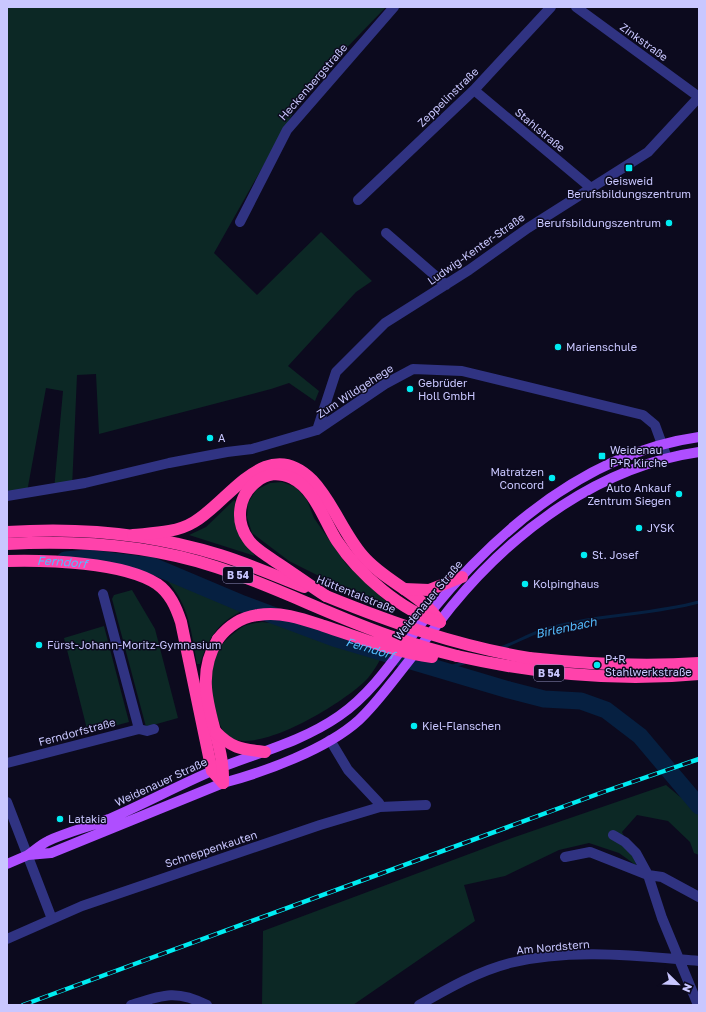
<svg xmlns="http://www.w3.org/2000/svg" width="706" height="1012" viewBox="0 0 706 1012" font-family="'Golos Text',sans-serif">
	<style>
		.green { fill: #0c2825 }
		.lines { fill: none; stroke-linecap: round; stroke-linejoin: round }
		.stream { stroke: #062041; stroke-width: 3 }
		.river { stroke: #062041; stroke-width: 17 }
		.minor { stroke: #303382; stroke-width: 10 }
		.major { stroke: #af4eff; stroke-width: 10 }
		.highway { stroke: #ff42ab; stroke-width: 12 }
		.rail-casing { stroke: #00ecf2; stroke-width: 4.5 }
		.rail { stroke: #0c0a1e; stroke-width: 3; stroke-dasharray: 9; stroke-linecap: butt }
		.highway-bridge { stroke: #ff42ab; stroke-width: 12 }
		.poi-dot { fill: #00ecf2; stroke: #0c0a1e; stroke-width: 1.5 }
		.labels { text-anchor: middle; stroke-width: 3; stroke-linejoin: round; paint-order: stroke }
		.shield { fill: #0c0a1e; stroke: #908ebc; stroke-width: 1 }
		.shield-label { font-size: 10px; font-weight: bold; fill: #c9c7ff }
		.street-label { font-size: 11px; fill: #c9c7ff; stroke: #0c0a1e }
		.poi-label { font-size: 11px; fill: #c9c7ff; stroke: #0c0a1e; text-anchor: start }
		.water-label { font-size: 12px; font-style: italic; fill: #55bdff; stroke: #0c0a1e }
	</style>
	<rect width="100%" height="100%" fill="#0c0a1e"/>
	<path class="green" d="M7 7 385 8 306 90 214 253 257 295 321 232 372 281 356 292 288 366 319 391 315 401 289 383 271 389 99 434 96 374 77 375 72 488 54 490 63 391 46 388 27 492 7 497Z
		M282 482 296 487 307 500 314 518 346 564 391 606 337 585 289 561 252 533 247 517 248 503 256 490 270 483Z
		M234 500 237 502C233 530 239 535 255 556L189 535 206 527Z
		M160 572 246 609C219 621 209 636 200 664H197C190 624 189 603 160 572Z
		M132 590 155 629 178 718 146 727 112 599 114 595Z
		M262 622 296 626 383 655C378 663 374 671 368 678 347 701 261 754 231 738 222 733 220 725 217 716 206 686 207 653 234 633 237 631 240 628 244 626 249 624 256 623 262 622Z
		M104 626 129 722 88 733 64 638Z
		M666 785 679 796 699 808V855L694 853 690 842 668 821 637 815 622 832 637 866 619 853 589 843 559 850 505 876 464 885 475 921 353 1005H262L263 931 512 838Z"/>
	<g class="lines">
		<path class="stream" d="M501 648C514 643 527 636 540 631 591 614 647 616 699 602
			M438 670 464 663"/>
		<path class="river" id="s1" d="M65 560 88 558 153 566 243 604 334 638 509 690 544 699 581 701 606 710 640 736 699 806"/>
		<path class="minor" d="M576 7 699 97
			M474 90 591 188
			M358 200 474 90 551 7
			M240 222 287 130 394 7
			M386 233 446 285
			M317 430 336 372 385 323 469 270 528 228 648 152 699 97
			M7 496 85 483 169 463 227 452 252 449 317 430 385 384 413 369 462 371 643 415 655 425 667 458
			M103 594 139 729
			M330 740 348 770 379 803 380 807
			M7 763 139 729 147 731 154 729
			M7 802 52 919
			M613 835 625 842 636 853 648 875 662 918 698 1005
			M565 857 590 852 648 875 662 877 699 897
			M7 939 82 906 320 825 380 807 426 805
			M131 1005C162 995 176 989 207 1005
			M419 1005C447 989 478 971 510 963 571 948 637 956 699 961"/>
		<path class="major" d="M28 855C34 851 41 844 48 841 67 832 89 827 109 819 144 804 177 786 212 771 255 753 300 743 339 716 378 689 402 646 432 610 500 528 590 452 699 437
			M7 864 28 855 51 853 223 783C265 772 327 749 359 720 373 707 385 691 397 676 415 653 433 630 451 607 513 531 600 466 699 452"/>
		<g class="highway">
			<path d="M7 532C80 527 150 533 220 555 249 564 276 576 304 587"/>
			<path d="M133 535C153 533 176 533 194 522 230 501 266 434 312 480 333 502 343 533 363 556 385 582 421 593 440 622"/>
			<path id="s2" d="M7 561C47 560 123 562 157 584 170 593 176 607 181 622L212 771 223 783"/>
			<path d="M404 589 429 590 462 577"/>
			<path d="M326 596C309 585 293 573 276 562 267 555 254 549 248 539 235 521 238 496 256 482 267 473 278 472 292 478 315 489 324 521 337 541 359 574 402 612 440 622"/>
			<path d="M218 639C187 689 225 731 223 783"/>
			<path d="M457 656C537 674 617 682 699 674"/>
			<path d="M529 658C586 664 642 667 699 663"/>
			<path d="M216 732C232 749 243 749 265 752"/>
		</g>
		<defs>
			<path id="rail" d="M23 1005 606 791 699 759"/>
		</defs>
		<use href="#rail" class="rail-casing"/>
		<use href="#rail" class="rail"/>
		<path class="highway-bridge" d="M7 544C78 540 149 545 216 567 278 587 335 618 396 638 416 645 437 651 457 656
			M326 596C395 624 455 645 529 658
			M218 639C229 625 241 617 258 615 281 611 303 619 324 626 358 637 397 653 432 657"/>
	</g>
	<g class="poi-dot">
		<rect x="625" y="164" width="8" height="8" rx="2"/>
		<circle cx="669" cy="223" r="4"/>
		<circle cx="558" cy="347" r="4"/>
		<circle cx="410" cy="389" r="4"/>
		<circle cx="210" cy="438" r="4"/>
		<rect x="598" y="452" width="8" height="8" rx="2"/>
		<circle cx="552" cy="478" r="4"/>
		<circle cx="679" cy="494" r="4"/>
		<circle cx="639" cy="528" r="4"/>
		<circle cx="584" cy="555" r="4"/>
		<circle cx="525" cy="584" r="4"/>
		<circle cx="39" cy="645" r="4"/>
		<circle cx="597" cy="665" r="4"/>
		<circle cx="414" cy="726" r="4"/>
		<circle cx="60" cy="819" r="4"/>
	</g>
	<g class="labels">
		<g class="shield">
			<rect x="223" y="567" width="30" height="16" rx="3"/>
			<rect x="534" y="665" width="30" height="16" rx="3"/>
		</g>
		<g class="shield-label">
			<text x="238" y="579">B 54</text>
			<text x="549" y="677">B 54</text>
		</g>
		<g class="street-label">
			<text transform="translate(644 42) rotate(36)" y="4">Zinkstraße</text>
			<text transform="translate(313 82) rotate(-49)" y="4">Heckenbergstraße</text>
			<text transform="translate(448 97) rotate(-44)" y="4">Zeppelinstraße</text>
			<text transform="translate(540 130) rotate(40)" y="4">Stahlstraße</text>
			<text transform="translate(476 249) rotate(-35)" y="4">Ludwig-Kenter-Straße</text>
			<text transform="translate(355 391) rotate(-33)" y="4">Zum Wildgehege</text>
			<text transform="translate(356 594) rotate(22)" y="4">Hüttentalstraße</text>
			<text transform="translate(428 600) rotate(-50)" y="4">Weidenauer Straße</text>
			<text transform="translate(77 732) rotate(-15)" y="4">Ferndorfstraße</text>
			<text transform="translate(161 782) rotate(-25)" y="4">Weidenauer Straße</text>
			<text transform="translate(211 849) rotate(-18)" y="4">Schneppenkauten</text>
			<text transform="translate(553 947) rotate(-5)" y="4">Am Nordstern</text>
		</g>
		<g class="poi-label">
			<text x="629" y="185" text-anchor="middle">Geisweid<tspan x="629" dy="13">Berufsbildungszentrum</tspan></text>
			<text x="661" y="227" text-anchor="end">Berufsbildungszentrum</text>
			<text x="566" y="351">Marienschule</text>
			<text x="418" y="387">Gebrüder<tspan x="418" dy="13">Holl GmbH</tspan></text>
			<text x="218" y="442">A</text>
			<text x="610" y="454">Weidenau<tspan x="610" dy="13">P+R Kirche</tspan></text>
			<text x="544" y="476" text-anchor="end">Matratzen<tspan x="544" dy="13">Concord</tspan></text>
			<text x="671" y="492" text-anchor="end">Auto Ankauf<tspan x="671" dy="13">Zentrum Siegen</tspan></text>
			<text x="647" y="532">JYSK</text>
			<text x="592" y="559">St. Josef</text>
			<text x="533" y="588">Kolpinghaus</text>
			<text x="47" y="649">Fürst-Johann-Moritz-Gymnasium</text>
			<text x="605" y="663">P+R<tspan x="605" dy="13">Stahlwerkstraße</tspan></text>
			<text x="422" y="730">Kiel-Flanschen</text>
			<text x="68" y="823">Latakia</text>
		</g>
		<g class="water-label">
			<text dy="4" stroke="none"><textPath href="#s2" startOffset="55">Ferndorf</textPath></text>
			<text transform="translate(566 628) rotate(-12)" y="4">Birlenbach</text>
			<text dy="4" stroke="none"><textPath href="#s1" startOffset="321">Ferndorf</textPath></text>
		</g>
	</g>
	<rect width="706" height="1012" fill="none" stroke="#c9c7ff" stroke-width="16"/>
	<g transform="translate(678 984) rotate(113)" stroke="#0c0a1e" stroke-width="3" paint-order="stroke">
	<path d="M0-3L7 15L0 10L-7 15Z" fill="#c9c7ff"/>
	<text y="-6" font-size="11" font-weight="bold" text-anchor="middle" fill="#c9c7ff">N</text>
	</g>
</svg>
